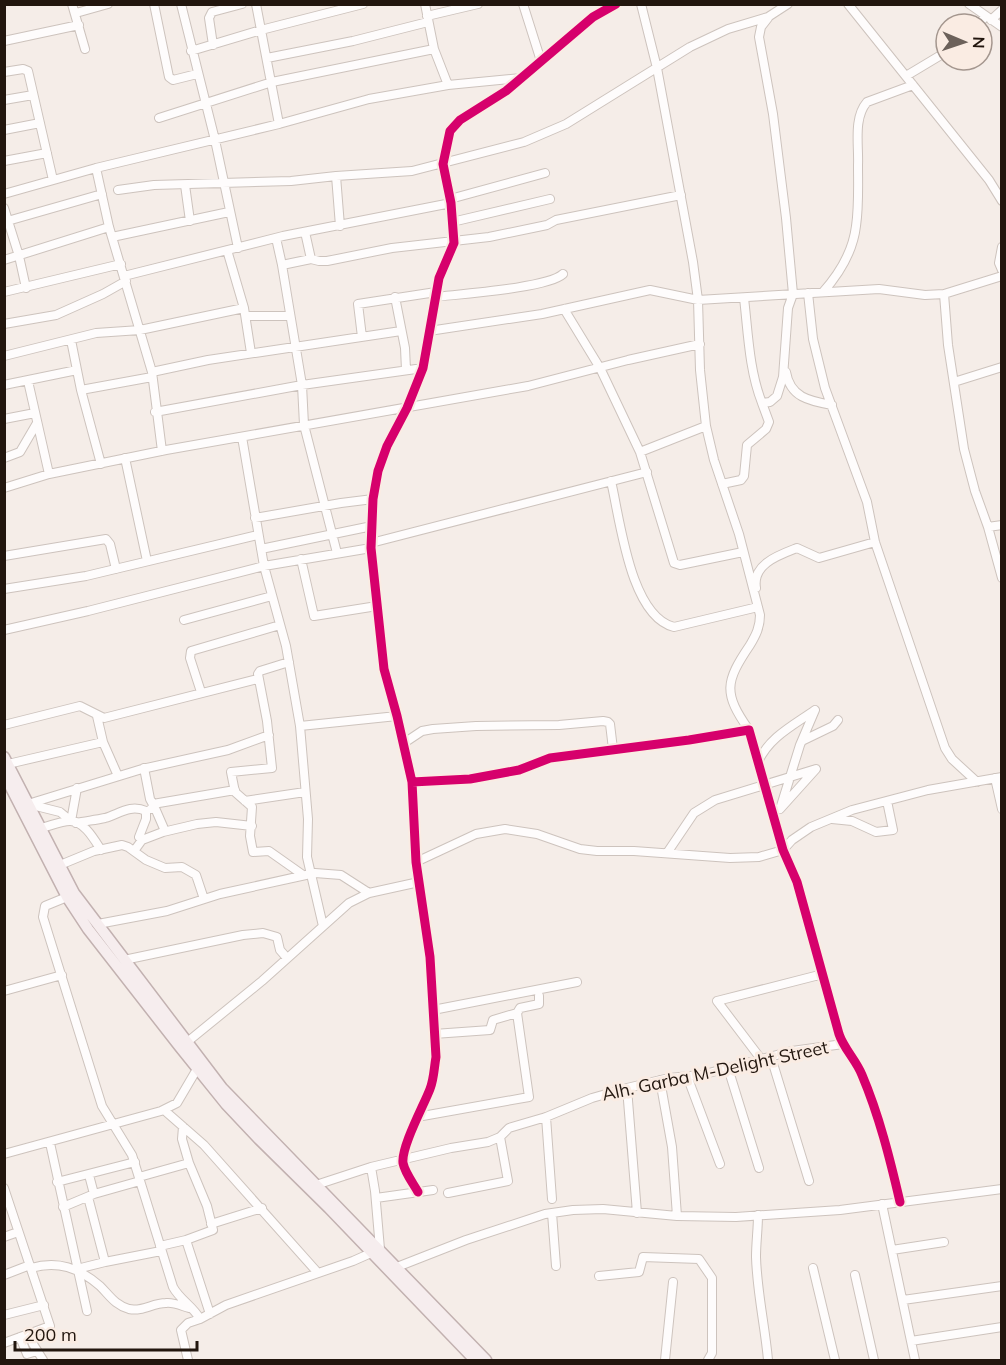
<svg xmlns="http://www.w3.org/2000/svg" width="1006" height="1365" viewBox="0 0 1006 1365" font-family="Mulish,sans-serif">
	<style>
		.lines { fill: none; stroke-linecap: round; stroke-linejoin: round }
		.minor-casing { stroke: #cdc3bd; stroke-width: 10 }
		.major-casing { stroke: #c2b1b0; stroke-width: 13 }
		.minor { stroke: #fefcfc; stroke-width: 8 }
		.major { stroke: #f6edee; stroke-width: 10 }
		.cycleway-casing { stroke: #faece3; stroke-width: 13 }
		.cycleway { stroke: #d6006c; stroke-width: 9 }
		.labels { text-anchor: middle; stroke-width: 6; stroke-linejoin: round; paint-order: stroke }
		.street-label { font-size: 18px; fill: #22160e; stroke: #faece3 }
	</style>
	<rect width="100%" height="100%" fill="#f5ede8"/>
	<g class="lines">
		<defs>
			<path id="minor" d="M72 4 85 49
				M154 4 169 77 173 80 197 74
				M181 4 215 140 238 248
				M256 4 279 124
				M425 4 434 49 448 85
				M523 4 541 61
				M641 4 657 68 693 262 698 300 700 370 706 426 714 460 739 534 760 615C760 627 756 635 750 645 725 682 723 693 749 730
				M848 4 989 180 1002 201
				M969 4 1002 27
				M76 13 108 4
				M427 16 478 4
				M991 20 1002 10
				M979 24 985 17
				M4 41 79 25
				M213 45 209 18 212 12 242 4
				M191 51 261 30 363 4
				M267 58 353 41 428 22
				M4 72 23 69 28 71 53 180
				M906 76 946 52
				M4 100 33 95
				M159 118 272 82 434 49
				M4 130 40 123
				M4 161 47 153
				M96 168 109 227 152 372 162 451
				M336 176 340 226
				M185 185 190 221
				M118 190 154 185 291 181 336 176 412 171 524 142 566 124 690 47 728 29 768 17 788 4
				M4 194 96 168 279 124 369 99 448 85 521 78
				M450 199 545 173
				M4 208 19 256 26 288
				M4 222 102 194
				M452 222 550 199
				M305 232 311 259 319 261H327L392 248 489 237 547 225 556 220 681 195
				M112 237 229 212
				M276 238 282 265 311 259
				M1002 247 999 263 1002 270
				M227 250 244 308 251 353
				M4 260 109 227
				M282 265 302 385 304 425 337 553
				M124 276 283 236 451 203
				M4 292 121 264
				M823 292C839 274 853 251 856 226 859 206 858 185 858 165 859 146 853 118 867 102L913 85
				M808 293 813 339 825 388 867 502 875 542 945 748 952 759 977 782
				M944 294 948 345 964 449 975 491 988 527 1002 578
				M395 297 405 348 406 370
				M435 297C460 294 548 288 563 274
				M744 298C748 332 749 370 762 403L770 402 777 396 783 377 788 308 793 294 786 218 773 114 759 37 761 27 768 18
				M564 309 600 368 640 452 674 563 680 565 743 552
				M246 316H290
				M4 324 56 315 103 294 126 281
				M429 331 542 314 650 290 698 300 879 289 925 295 944 294 1002 276
				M362 337 358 304 436 292
				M71 340 81 390 101 464
				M4 356 96 333 140 330 244 308
				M152 372 208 360 401 331
				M786 372C790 397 809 401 832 405
				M28 381 49 474
				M954 382 1002 367
				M4 385 77 370
				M81 390 152 377
				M155 412 302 385 423 368
				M4 419 35 413
				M242 437 264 566 286 646 300 726 308 819 307 857 323 926
				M640 452 706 426
				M4 458 20 452 37 423
				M125 458 147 561
				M611 481C620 519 630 616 674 627L758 607
				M722 484 741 480 744 476 747 445 766 429 769 422 762 403
				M4 488 49 474 166 450 528 386 628 360 700 344
				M255 518 341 503 373 499
				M988 527 1002 525
				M371 543 647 472
				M261 549 372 526
				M4 556 106 539 110 544 116 569
				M301 559 314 616 377 606
				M756 588C752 564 779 555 797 548L819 558 875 542
				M4 589 86 576 258 535
				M184 620 272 596
				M4 630 88 611 264 566 371 548
				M289 662 260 671 258 674 267 721 272 768 231 772 235 792 252 807 250 836 253 852 269 851 303 875
				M201 692 190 658 191 651 280 625
				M97 716 103 742 118 776
				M4 725 80 706 104 718 257 679
				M300 726 397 716
				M804 740 833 726 838 720
				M404 743 422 731 433 729 476 726 559 725 603 721 608 722 610 724 613 749
				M758 762C769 737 794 725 815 710L800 745 781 806
				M8 764 103 742
				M144 768 150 799 155 808
				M995 778 1002 809
				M412 782 470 779 519 770 550 758 689 740 749 730 783 850 797 882 839 1034C844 1049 856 1060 862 1075 879 1115 890 1159 900 1202
				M245 801 305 792
				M28 804 142 769 228 750 269 735
				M28 804 60 812 71 821
				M153 804 235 790
				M151 809 155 808 165 831
				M832 819 852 821 876 832 893 830 887 801
				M71 821 77 788
				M76 823C86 821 96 820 105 818 119 814 130 804 146 811V819L139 837 142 840
				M41 828C50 826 61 821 70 821 84 821 94 839 101 850
				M134 851 142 840 163 832 197 824 216 822 252 826
				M667 853 694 813 715 800 816 769 780 809
				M416 862 476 834 505 829 537 834 580 849 597 851H634L730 858 759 857 783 850 792 840 811 827 852 810 928 790 1002 777
				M60 865 94 851 122 845 128 847 146 860 165 868 182 867 196 875 204 899
				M67 897 45 906 43 917 102 1106 132 1155 173 1287C180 1300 193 1306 200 1319
				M98 924 167 911 220 894 315 873 341 875 369 893
				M124 960 243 935 263 933 277 937 280 950 287 958
				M4 991 62 975
				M433 1010 577 982
				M434 1034 490 1030 493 1020 517 1013 520 1008 539 1004V996
				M186 1043 262 981 349 903 369 893 419 882
				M771 1057 809 1181
				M761 1059 717 1001 823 974
				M728 1068 759 1168
				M687 1076 720 1164
				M660 1080 672 1147 677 1216
				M627 1088 637 1213
				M164 1110 204 1145 318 1273
				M417 1117 529 1097 517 1013
				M546 1117 552 1199
				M50 1143 87 1311
				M4 1154 161 1111 177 1103 197 1069
				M371 1167 375 1191 380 1249 377 1252
				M89 1175 94 1194
				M139 1177 189 1163 182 1139 183 1127
				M57 1182 135 1162
				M316 1185 371 1167 451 1148 488 1142 500 1137 509 1128 546 1117 592 1098 627 1088 669 1078 701 1075 792 1051 843 1044
				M4 1188 50 1326 4 1343
				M418 1192C413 1183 405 1173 403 1163 401 1147 424 1105 430 1089 434 1079 434 1068 436 1057L430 957 416 862 412 782 397 716 384 669 371 548 373 499 378 471 387 446 407 408 423 368 439 278 454 243 451 203 443 164 450 131 460 120 506 91 593 17 616 4
				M448 1193 508 1181 500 1137
				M88 1197 105 1262
				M376 1198 433 1190
				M882 1204 915 1360
				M63 1207 94 1194 140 1181
				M552 1213 556 1266
				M758 1215C758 1229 756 1243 756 1257 757 1292 765 1326 768 1360
				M211 1224 262 1208
				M4 1237 18 1232
				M186 1240 210 1314
				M160 1246 186 1240 213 1230 207 1206 189 1163
				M892 1250 944 1242
				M397 1267 466 1240 545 1214 573 1210 603 1209 677 1216 736 1217 840 1210 1002 1189
				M31 1268C58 1260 79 1268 100 1286 110 1296 115 1305 129 1309 143 1312 152 1303 166 1303 173 1302 182 1306 189 1308
				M813 1268 835 1360
				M77 1269 105 1262 161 1251
				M4 1275 30 1265
				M855 1275 874 1360
				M599 1276 639 1272 643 1257 699 1259 712 1278V1353L708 1360
				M903 1300 1002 1286
				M4 1315 44 1305
				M29 1333 33 1344 43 1360
				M20 1337 27 1354 37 1351
				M911 1341 1002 1327
				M188 1360 181 1330 188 1323 200 1319 226 1305 353 1261 371 1253
				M665 1360 673 1282"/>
			<path id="major" d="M4 757 74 893 222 1088 486 1360
				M4 774 67 897 88 929 180 1047 226 1104 259 1139 329 1208 475 1360"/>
		</defs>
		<use href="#minor" class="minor-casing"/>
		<use href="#major" class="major-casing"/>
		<use href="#minor" class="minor"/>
		<use href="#major" class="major"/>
		<defs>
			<path id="cycleway" d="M412 782 470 779 519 770 550 758 689 740 749 730 783 850 797 882 839 1034C844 1049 856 1060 862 1075 879 1115 890 1159 900 1202
				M418 1192C413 1183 405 1173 403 1163 401 1147 424 1105 430 1089 434 1079 434 1068 436 1057L430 957 416 862 412 782 397 716 384 669 371 548 373 499 378 471 387 446 407 408 423 368 439 278 454 243 451 203 443 164 450 131 460 120 506 91 593 17 616 4"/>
		</defs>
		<use href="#cycleway" class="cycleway-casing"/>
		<use href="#cycleway" class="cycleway"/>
	</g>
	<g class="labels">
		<g class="street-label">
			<text transform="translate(715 1071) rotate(-12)" y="6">Alh. Garba M-Delight Street</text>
		</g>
	</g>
	<rect width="1006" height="1365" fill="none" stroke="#22160e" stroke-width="12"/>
	<g transform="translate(964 42) rotate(92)"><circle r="28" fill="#faece3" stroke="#a4968e" stroke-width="1.5"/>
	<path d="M0-4.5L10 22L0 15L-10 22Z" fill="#6c615a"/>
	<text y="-9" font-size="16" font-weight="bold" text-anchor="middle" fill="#22160e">N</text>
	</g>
	<path d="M15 1341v9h182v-9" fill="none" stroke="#22160e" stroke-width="3"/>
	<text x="24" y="1341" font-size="18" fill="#22160e" stroke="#faece3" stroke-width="4.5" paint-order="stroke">200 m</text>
</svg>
